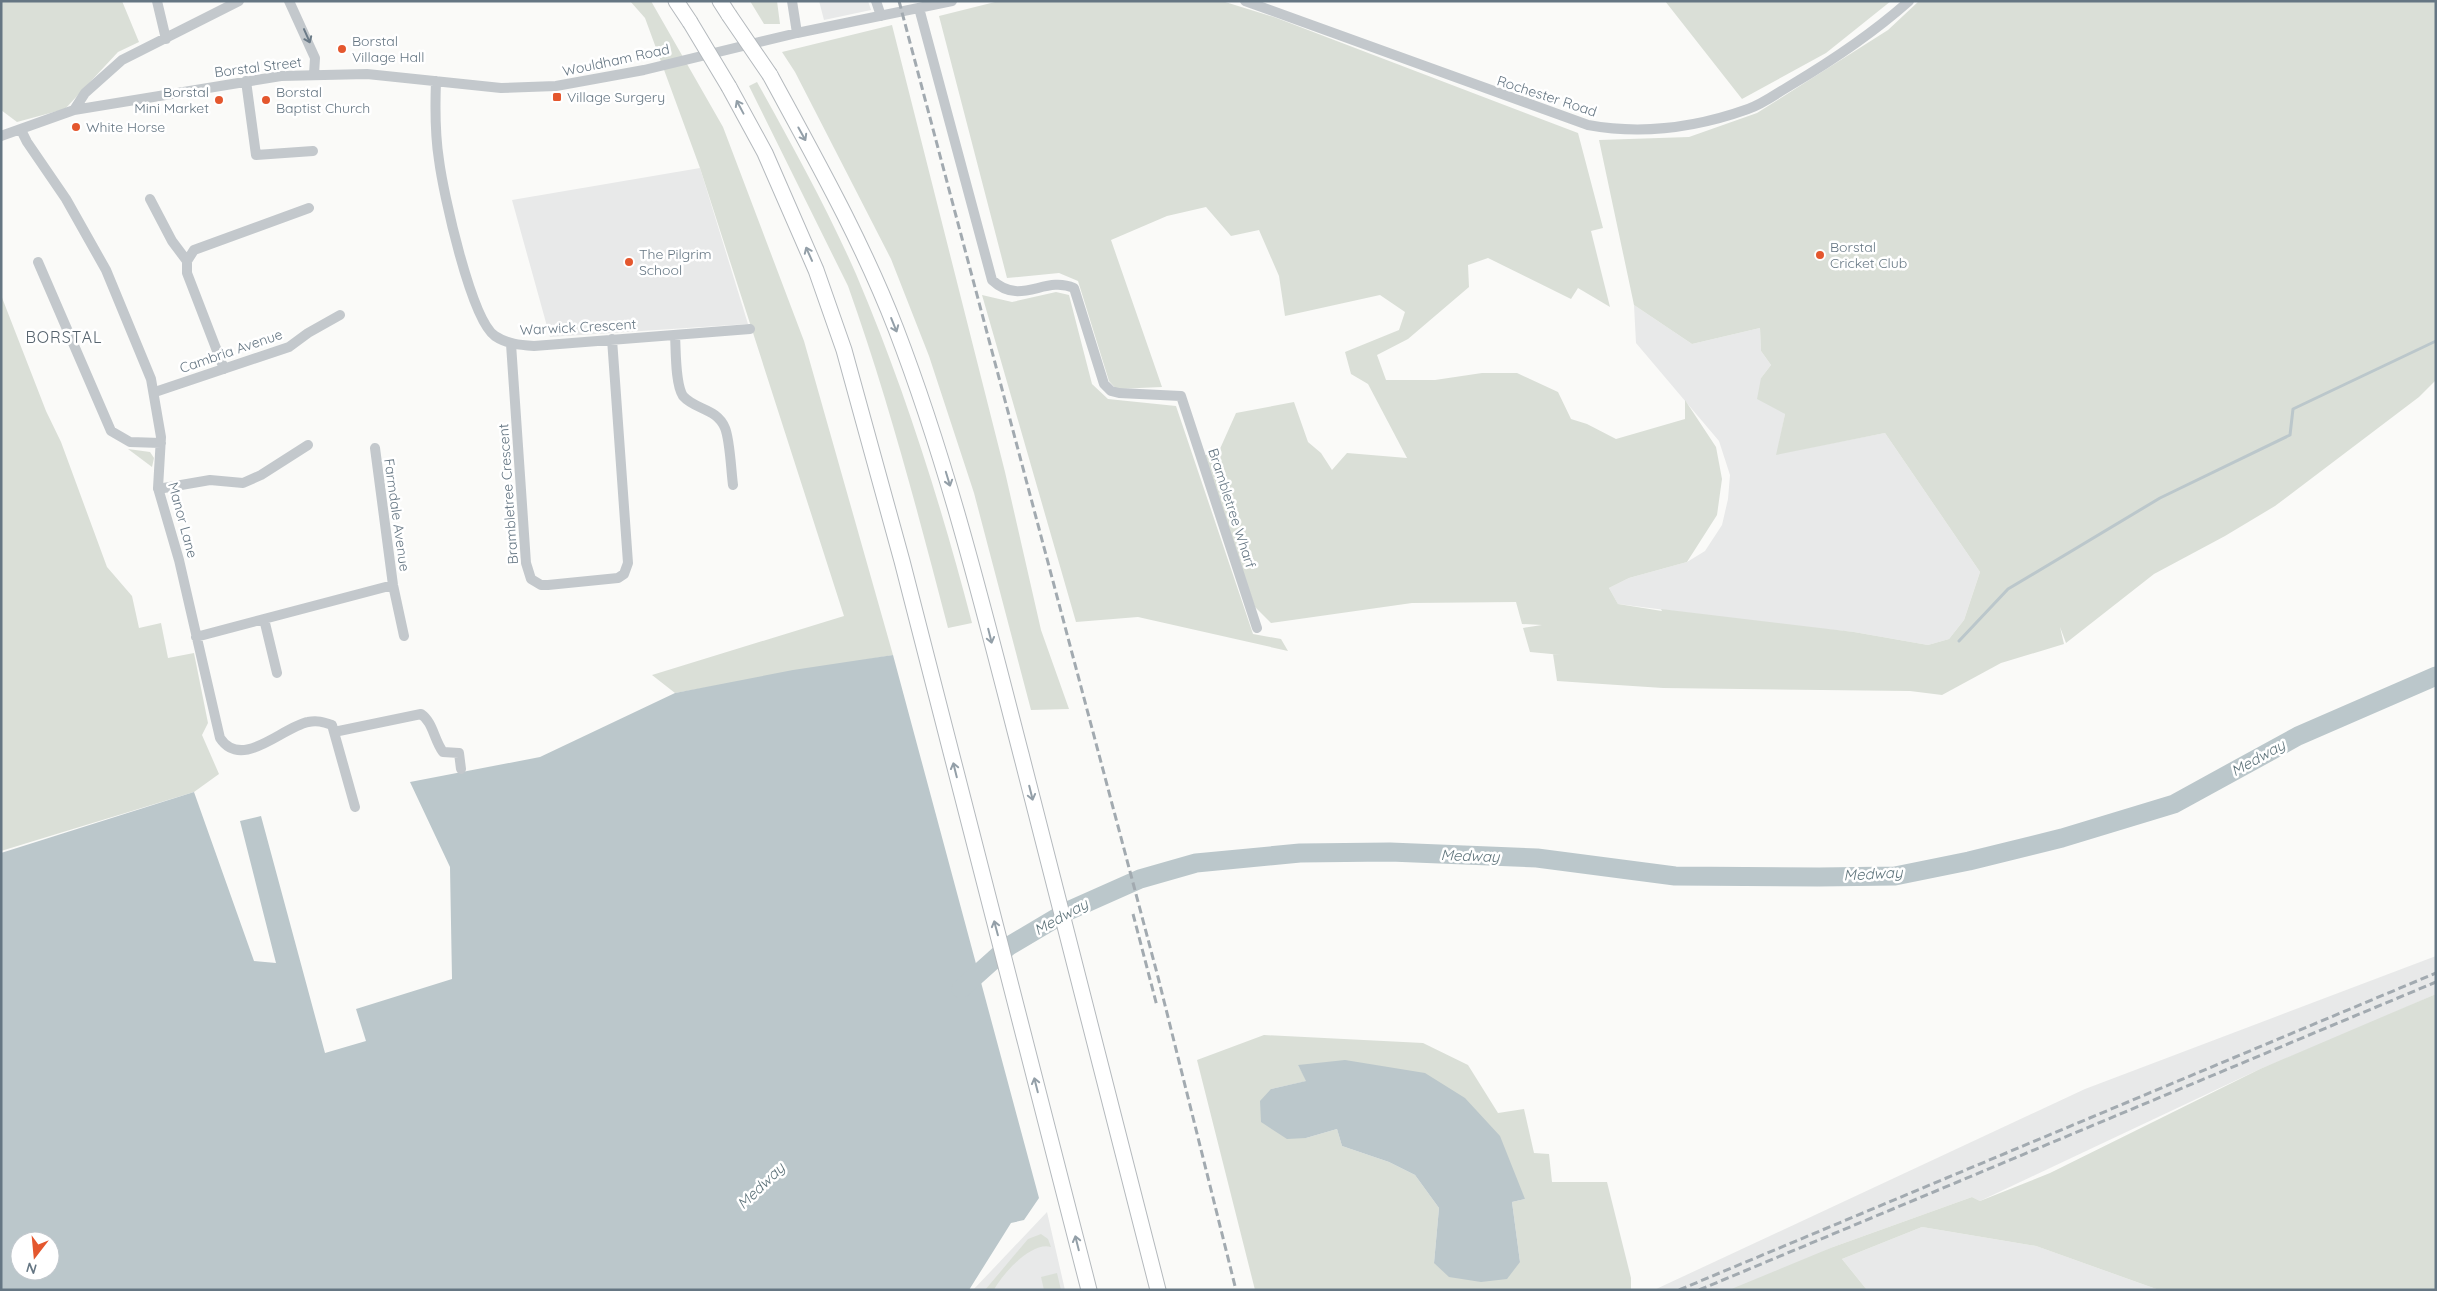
<svg xmlns="http://www.w3.org/2000/svg" width="2437" height="1291" viewBox="0 0 2437 1291" font-family="Quicksand,sans-serif">
	<style>
		.built { fill: #e8e9e9 }
		.green { fill: #dadfd7; fill-rule: evenodd }
		.water { fill: #bbc7cb; fill-rule: evenodd }
		.lines { fill: none; stroke-linecap: round; stroke-linejoin: round }
		.stream { stroke: #bbc7cb; stroke-width: 3 }
		.river { stroke: #bbc7cb; stroke-width: 19 }
		.highway-casing { stroke: #b4b9bd; stroke-width: 17 }
		.minor { stroke: #c3c8cc; stroke-width: 10 }
		.highway { stroke: #fff; stroke-width: 15 }
		.rail { stroke: #a2aab0; stroke-width: 3; stroke-dasharray: 8 4; stroke-linecap: butt }
		.highway-bridge-casing { stroke: #b4b9bd; stroke-width: 17; stroke-linecap: butt }
		.highway-bridge { stroke: #fff; stroke-width: 15 }
		.oneway { stroke: #6a7a87 }
		.oneway2 { stroke: #939fa8 }
		.poi-dot { fill: #e4572e; stroke: #fff; stroke-width: 2 }
		.labels { text-anchor: middle; stroke-width: 5; stroke-linejoin: round; paint-order: stroke }
		.poi-label { font-size: 14px; fill: #657683; stroke: #fff; text-anchor: start }
		.street-label { font-size: 14px; fill: #657683; stroke: #fff }
		.water-label { font-size: 15px; font-style: italic; fill: #60757c; stroke: #fff }
		.quarter-label { font-size: 16px; letter-spacing: 1px; fill: #57646e; stroke: #fff }
	</style>
	<rect width="100%" height="100%" fill="#fafaf8"/>
	<path class="built" d="M819 1H868L871 10 824 20Z
		M700 168 748 324 550 337 512 200Z
		M1634 305 1692 344 1760 328 1761 351 1771 365 1761 378 1785 414 1777 454 1885 433 1980 572 1964 620 1949 639 1928 645 1854 632 1783 625 1618 604 1609 588 1629 578 1687 562 1705 551 1722 525 1728 499 1730 475 1719 441 1636 343Z
		M2436 956V994L2325 1043 2260 1069 1980 1201 1972 1197 1833 1247 1746 1290H1654L2085 1089Z
		M1047 1212 1065 1290H973Z
		M1922 1227 2036 1246 2159 1290H1867L1842 1259Z"/>
	<path class="green" d="M1 1H122L139 42 118 52 65 109 17 122 1 110Z
		M630 1H651L723 127 804 341 893 655 675 693 652 675 844 616 700 168 645 18Z
		M750 1H777L780 24H764Z
		M999 1H1222L1274 17 1578 133 1603 228 1591 231 1610 307 1578 288 1571 299 1488 258 1468 265 1469 287 1408 339 1377 355 1386 380H1435L1482 373H1517L1558 392 1571 419 1587 424 1616 439 1685 419V400L1716 447 1722 479 1717 515 1687 562 1629 578 1609 588 1618 604 1662 611 1661 609 1854 632 1928 645 1949 639 1964 620 1980 572 1885 433 1776 455 1785 414 1757 399 1761 378 1771 365 1761 351 1760 328 1692 344 1634 305 1599 140 1689 137 1757 113 1888 30 1919 1H2436V380L2419 397 2275 506 2225 536 2154 574 2066 643 2060 627 2064 644 2001 663 1942 695 1910 691 1663 688 1557 681 1553 654 1562 655 1530 652 1523 628 1542 625 1522 624 1516 602 1412 603 1271 623 1255 607 1203 456 1219 451 1236 413 1294 402 1308 442 1321 453 1332 470 1347 453 1407 458 1368 384 1351 374 1345 352 1399 330 1405 312 1380 295 1285 316 1279 276 1259 230 1231 236 1206 207 1167 216 1111 240 1162 387 1116 389 1109 381 1078 281 1059 273 1007 278 939 16Z
		M1665 1H1891L1826 53 1742 99Z
		M892 25 1005 472 1041 630 1069 709 1031 710 974 493 929 356 891 259 795 72 782 52Z
		M757 82C792 145 827 208 856 274 904 387 941 504 972 623L948 628C918 513 888 398 848 286L749 86Z
		M1056 292 1069 295 1092 384 1108 399 1176 406 1253 634 1281 639 1288 651 1138 617 1076 622 982 295 1012 302Z
		M1 295 46 411 61 442 107 567 132 596 139 628 161 623 168 658 194 653 208 723 202 735 219 774 194 792 1 851Z
		M128 449 150 452 154 458 152 467Z
		M2436 994V1290H2159L2036 1246 1922 1227 1842 1259 1867 1290H1729L1833 1247 1972 1197 1980 1201 2050 1173 2260 1069Z
		M1264 1035 1423 1043 1468 1065 1498 1113 1524 1109 1534 1153 1549 1154 1552 1182H1607L1631 1278V1290H1255L1197 1060ZM1298 1065 1525 1199 1512 1202 1520 1262 1434 1263 1439 1208 1415 1175 1389 1162 1342 1146 1337 1129 1306 1138 1271 1089 1307 1081Z
		M1041 1234 1048 1239 1051 1247C1032 1241 1002 1274 994 1290H985L1028 1239Z
		M1057 1273 1061 1290H1044L1041 1277Z"/>
	<path class="water" d="M893 655 1039 1198 1024 1220 1011 1223 969 1290H1V853L194 792 254 961 276 963 240 821 261 816 325 1053 366 1041 356 1009 452 979 450 867 410 782 540 757 675 693 793 670ZM20 1241H50V1271H20Z
		M1345 1060 1425 1073 1465 1098 1500 1136 1525 1199 1512 1202 1520 1262 1507 1279 1481 1282 1449 1277 1434 1263 1439 1208 1415 1175 1389 1162 1342 1146 1337 1129 1306 1138 1287 1139 1261 1122 1260 1101 1271 1089 1306 1081 1298 1065Z"/>
	<g class="lines">
		<path class="stream" d="M1959 641 2008 589 2160 498 2290 435 2293 409 2436 341"/>
		<path class="river" d="M961 989 1009 946 1068 911 1140 879 1196 863 1300 853 1390 852 1537 858 1675 876 1819 877 1895 876 1969 861 2062 838 2174 804 2298 736 2436 676"/>
		<defs>
			<path id="highway" d="M676 1 690 22
				M720 1 729 15
				M770 75C815 158 862 241 896 329 949 467 984 611 1021 754 1067 933 1112 1111 1158 1290
				M729 87 765 153 816 270 844 350 902 561 1089 1290"/>
		</defs>
		<use href="#highway" class="highway-casing"/>
		<path class="minor" d="M157 1 166 39
			M289 1 315 58 314 74
			M792 1 797 33
			M876 1 881 16
			M1245 1 1588 125C1643 135 1695 128 1748 109 1763 104 1777 93 1791 85 1833 60 1872 34 1909 1
			M919 8 992 280C1021 307 1044 275 1074 288L1104 384 1111 391 1119 393 1181 396 1257 628
			M246 81 256 155 313 151
			M436 81C435 107 435 135 439 160 443 192 471 320 495 336 507 344 520 345 534 346L750 329
			M74 110 85 93 122 60 239 1
			M21 130 27 142 66 199 106 270 151 379 161 437 158 488 179 560 220 738C242 771 282 727 308 722 317 720 323 722 332 725L355 807
			M1 136 74 110 281 76 367 74 501 88 556 86 644 70 797 33 952 1
			M150 199 172 241 187 261
			M38 262 111 431 130 442 161 443
			M675 335C676 350 675 384 683 396 695 410 717 408 725 428 730 440 731 470 733 485
			M511 344 526 563 531 579 541 585H548L618 578 624 574 628 563 612 339
			M224 369 187 273V261L194 250 309 208
			M155 392 289 347 308 333 340 315
			M375 448 393 585 404 636
			M158 489 210 480 243 483 261 475 308 445
			M264 619 277 673
			M196 637 393 585
			M334 732 421 714C433 722 434 740 443 752L459 753 461 769"/>
		<use href="#highway" class="highway"/>
		<path class="rail" d="M899 1 1158 977 1236 1290
			M1133 914 1157 1006
			M1679 1290 2436 973
			M1699 1290 2436 982"/>
		<defs>
			<path id="highway-bridge" d="M729 15 770 75
				M690 22 729 87"/>
		</defs>
		<use href="#highway-bridge" class="highway-bridge-casing"/>
		<use href="#highway-bridge" class="highway-bridge"/>
	</g>
	<defs><path id="oneway-shaft" d="M-6 0H5M1.5-3L5.5 0L1.5 3" fill="none" stroke-width="1.6" stroke-linecap="round" stroke-linejoin="round" transform="scale(1.25)"/></defs>
	<use class="oneway" href="#oneway-shaft" transform="translate(307 36) rotate(66)"/>
	<g class="oneway2">
		<use href="#oneway-shaft" transform="translate(740 107) rotate(-118)"/>
		<use href="#oneway-shaft" transform="translate(802 134) rotate(61)"/>
		<use href="#oneway-shaft" transform="translate(809 254) rotate(-114)"/>
		<use href="#oneway-shaft" transform="translate(894 325) rotate(68)"/>
		<use href="#oneway-shaft" transform="translate(948 479) rotate(73)"/>
		<use href="#oneway-shaft" transform="translate(990 636) rotate(76)"/>
		<use href="#oneway-shaft" transform="translate(955 770) rotate(-104)"/>
		<use href="#oneway-shaft" transform="translate(1031 793) rotate(76)"/>
		<use href="#oneway-shaft" transform="translate(996 928) rotate(-105)"/>
		<use href="#oneway-shaft" transform="translate(1036 1085) rotate(-104)"/>
		<use href="#oneway-shaft" transform="translate(1077 1243) rotate(-104)"/>
	</g>
	<g class="poi-dot">
		<circle cx="342" cy="49" r="5"/>
		<rect x="552" y="92" width="10" height="10" rx="2.5"/>
		<circle cx="219" cy="100" r="5"/>
		<circle cx="266" cy="100" r="5"/>
		<circle cx="76" cy="127" r="5"/>
		<circle cx="1820" cy="255" r="5"/>
		<circle cx="629" cy="262" r="5"/>
	</g>
	<g class="labels">
		<g class="poi-label">
			<text x="352" y="46">Borstal<tspan x="352" dy="16">Village Hall</tspan></text>
			<text x="209" y="97" text-anchor="end">Borstal<tspan x="209" dy="16">Mini Market</tspan></text>
			<text x="276" y="97">Borstal<tspan x="276" dy="16">Baptist Church</tspan></text>
			<text x="567" y="102">Village Surgery</text>
			<text x="86" y="132">White Horse</text>
			<text x="1830" y="252">Borstal<tspan x="1830" dy="16">Cricket Club</tspan></text>
			<text x="639" y="259">The Pilgrim<tspan x="639" dy="16">School</tspan></text>
		</g>
		<g class="street-label">
			<text transform="translate(616 60) rotate(-12)" y="5">Wouldham Road</text>
			<text transform="translate(258 67) rotate(-7)" y="5">Borstal Street</text>
			<text transform="translate(1547 96) rotate(18)" y="5">Rochester Road</text>
			<text transform="translate(578 327) rotate(-3)" y="5">Warwick Crescent</text>
			<text transform="translate(231 351) rotate(-19)" y="5">Cambria Avenue</text>
			<text transform="translate(508 494) rotate(-94)" y="5">Brambletree Crescent</text>
			<text transform="translate(1232 508) rotate(72)" y="5">Brambletree Wharf</text>
			<text transform="translate(397 515) rotate(82)" y="5">Farmdale Avenue</text>
			<text transform="translate(183 520) rotate(75)" y="5">Manor Lane</text>
		</g>
		<g class="water-label">
			<text transform="translate(2258 758) rotate(-29)" y="5">Medway</text>
			<text transform="translate(1470 856) rotate(2)" y="5">Medway</text>
			<text transform="translate(1873 874) rotate(-3)" y="5">Medway</text>
			<text transform="translate(1061 917) rotate(-29)" y="5">Medway</text>
			<text transform="translate(761 1186) rotate(-44)" y="5">Medway</text>
		</g>
		<g class="quarter-label">
			<text x="64" y="343">BORSTAL</text>
		</g>
	</g>
	<rect width="2437" height="1291" fill="none" stroke="#657683" stroke-width="5"/>
	<g transform="translate(35 1256) rotate(196)"><circle r="24" fill="#ffffff" stroke="#c1c8cd"/>
	<path d="M0-4L9 19L0 12L-9 19Z" fill="#e4572e"/>
	<text y="-8" font-size="14" font-weight="bold" text-anchor="middle" fill="#657683">N</text>
	</g>
</svg>
